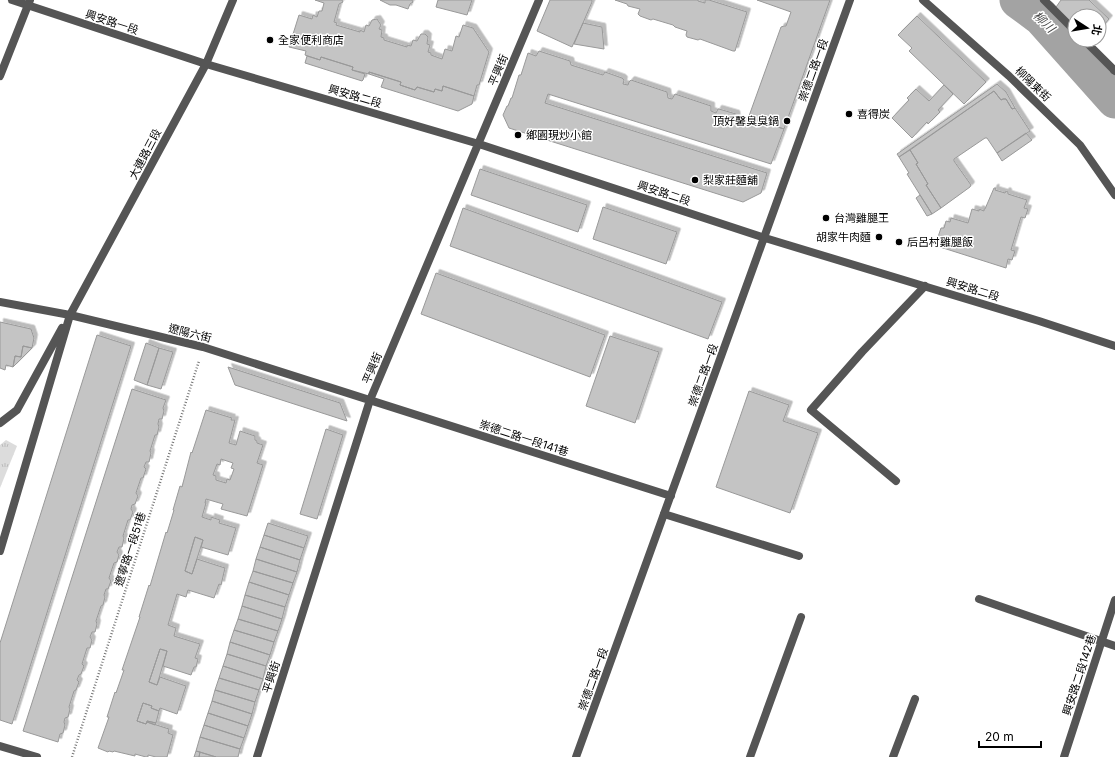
<svg xmlns="http://www.w3.org/2000/svg" width="1115" height="757" viewBox="0 0 1115 757" font-family="Inter,'Noto Sans TC',sans-serif">
	<style>
		.grass { fill: url(#grass-tufts) }
		.lines { fill: none; stroke-linecap: round; stroke-linejoin: round }
		.river { stroke: #a3a3a3; stroke-width: 37 }
		.building { fill: #c4c4c4; stroke: #999; fill-rule: evenodd; filter: url(#shadow) }
		.path { stroke: #777; stroke-width: 2.5; stroke-dasharray: 1 2; stroke-linecap: butt }
		.service { stroke: #555; stroke-width: 8 }
		.minor { stroke: #555; stroke-width: 8 }
		.poi-dot { fill: #000; stroke: #fff; stroke-width: 1.5 }
		.labels { text-anchor: middle; stroke-width: 3; stroke-linejoin: round; paint-order: stroke }
		.street-label { font-size: 11px; fill: #000; stroke: #fff }
		.poi-label { font-size: 11px; fill: #000; stroke: #fff; text-anchor: start }
		.water-label { font-size: 12px; font-style: italic; fill: #444; stroke: #fff }
	</style>
	<defs>
		<pattern id="grass-tufts" width="24" height="20" patternUnits="userSpaceOnUse"><rect width="24" height="20" fill="#dcdcdc"/><path d="M3 7l-1-3M5 7V3M7 7l1-3M15 17l-1-3M17 17v-4M19 17l1-3" fill="none" stroke="#bbb"/></pattern>
		<filter id="shadow"><feDropShadow dx="3.5" dy="-3.5" stdDeviation="0" flood-color="#0004"/></filter>
	</defs>
	<rect width="100%" height="100%" fill="#fff"/>
	<path class="grass" d="M6 440 17 446 0 488V445Z"/>
	<g class="lines">
		<path class="river" d="M1018 0 1041 17 1115 100"/>
	</g>
	<path class="building" d="M315 0H342L343 2 339 4 334 22 337 23 336 25 360 32V30L364 32 366 25 369 26 372 20 377 19 381 25 379 29 382 30 381 37 384 38V40L407 47V45L411 46 413 40 417 41 421 34H425L428 37 427 44 430 45 428 52 431 53V55L442 59 445 49 452 51 456 36 459 37 463 25 473 28 489 52 479 85H477L474 96 443 86 442 91 435 89 434 92 417 87 415 90 400 85 401 82 369 72V74L352 70 353 67 321 57 320 60 305 55 306 51 289 47 299 15 312 19 313 15 317 17 319 11H322L324 3Z
		M380 0H412L413 2 410 4 408 9 396 5H390Z
		M438 0H472L467 15 436 7Z
		M550 0H592V2L583 23 572 47 537 31Z
		M615 0H698V1L705 3V0H709L747 12 735 51H733L700 39 698 40 687 37 686 35 687 31 675 27 673 25 653 19 651 20 640 16 638 14 640 9 628 6 627 4Z
		M757 0H830L784 129 750 118 749 116 781 27 784 26H786L791 12Z
		M1061 0H1089L1109 19 1099 31V16H1075V28L1054 10Z
		M917 16 986 82 964 104 909 51 912 48 898 35Z
		M583 23 602 27 604 49 574 44Z
		M539 51 570 61 571 65 603 75 605 72 622 78 624 80 623 84 628 85 629 82 631 80 667 92 668 98 672 99 675 94 711 106V111L716 113 718 109H719L736 114 737 119 751 123 753 119 784 129 771 164 548 94 545 103 767 173 761 193 743 202 509 128 503 115 507 106H508L511 98H512L519 75H521L528 53 536 56Z
		M307 56 320 60 321 57 353 67 352 70 365 74 363 80 362 81 305 63Z
		M369 72 401 82 400 85 415 90 417 87 434 92 435 89 442 91 443 86 474 96 472 104 458 111 381 87 384 79 369 74Z
		M997 84 1006 92 1015 108 1012 109 1006 99H1003L1001 100 994 91 899 157 897 154Z
		M944 85 953 94 938 110 940 112 928 124 927 122 912 138 892 118 909 100 907 98 916 89 929 101Z
		M994 91 1001 100 1003 99H1006L1012 109 1015 108 1030 131 997 153 987 138H985L954 159V161L971 185 970 187 941 208 926 185 928 184 916 164 918 163 910 150Z
		M1026 133 1032 140 1002 161 997 153Z
		M910 150 918 163 916 164 928 184 926 185 941 208 932 214 907 174 909 173 899 157Z
		M480 169 587 205 578 232 471 195Z
		M994 188H996L995 190 1005 193 1006 191 1008 192V194L1027 200 1024 208 1028 209 1025 218 1021 217 1011 250 1015 251 1012 260 1008 259 1006 268 940 247 942 238 938 237 941 228H944L946 221 950 222 951 218 968 223 972 209 979 211V209L984 211V209H985Z
		M920 195 932 214 927 216 916 198Z
		M603 207 677 232 666 264 593 239Z
		M463 208 722 302 708 339 450 246Z
		M436 273 605 335 590 377 421 314Z
		M0 322 31 329 34 338 32 348 23 346 21 357 15 356 13 367 6 365 5 370 0 368Z
		M97 335 131 346 12 724 0 720V643Z
		M610 336 659 352 635 423 586 406Z
		M146 343 159 348 147 385 134 380Z
		M23 346 32 348 13 367 15 356 21 357Z
		M159 348 173 352 161 389 147 385Z
		M228 367 340 403 347 421 235 385Z
		M132 389 166 400 163 408 164 411 162 419H159L158 424 159 427 157 435H155L150 451 151 453 149 462H146L144 467 146 469 143 478H141L136 493 138 496 135 504 132 505 131 509 133 512 130 520H128L123 536 124 538 122 547H119L117 552 119 555 117 562 114 563 109 578 111 581 108 589H106L104 595 105 597 103 605 101 606 96 621 97 624 95 632H92L90 637 92 640 90 648H87L82 664 84 666 81 674 79 675 77 680 79 682 76 690 74 691 69 707 70 709 68 717 65 718 64 722 65 725 63 733 60 734 58 742 23 731Z
		M749 391 789 405 783 421 818 433 790 513 716 487Z
		M206 410 232 418 231 420H235L229 443 236 445 240 431 255 436V440L257 441V443L263 445 257 463 263 465 247 516 221 509 223 504 206 499 205 503H206L202 517 211 520V517L220 520 219 523 236 528 228 555 201 547 203 540 195 537 185 571 192 574 197 559 225 568 221 585 219 584 214 598 188 590 186 597 177 594 168 625 176 628 174 636 200 644 195 658 198 659 196 667H194L191 675 163 666 167 651 160 649 149 682 157 685 160 677 186 686 177 714 160 708 159 711 151 708 152 706 143 703 137 721 146 724 147 722 169 729 168 733 173 735 167 757H156L148 755V757H146L135 754V756L114 751 113 752 109 751 108 752 98 748 109 717H107L115 692 116 693 124 670H122L140 617H139L149 585 150 586 166 532 167 533 174 510H173L180 486 182 487 191 452 192 453ZM221 459 233 463 231 468 234 469 230 480 227 479 226 483 216 480V476L213 475 217 464 220 465Z
		M326 429 343 435 317 519 300 514Z
		M268 523 308 536 304 548 264 535Z
		M264 535 304 548 300 560 260 547Z
		M195 537 203 540 192 574 185 571Z
		M260 547 300 560 297 572 256 559Z
		M256 559 297 572 293 583 253 571Z
		M253 571 293 583 289 595 249 582Z
		M249 582 289 595 285 607 245 595Z
		M245 595 285 607 282 619 242 606Z
		M242 606 282 619 278 631 238 619Z
		M238 619 278 631 274 642 234 630Z
		M234 630 274 642 270 655 230 642Z
		M230 642 270 655 266 666 227 654Z
		M160 649 167 651 157 685 149 682Z
		M227 654 266 666 263 679 223 666Z
		M223 666 263 679 259 690 219 678Z
		M219 678 259 690 255 702 215 690Z
		M215 690 255 702 252 714 212 701Z
		M212 701 252 714 248 726 208 713Z
		M143 703 152 706 151 708 159 711 156 723 147 721 146 724 137 721Z
		M208 713 248 726 244 738 204 725Z
		M147 721 156 723 155 725 147 722Z
		M204 725 244 738 240 749 200 737Z
		M200 737 240 749 238 757H216L196 751Z
		M196 751 200 752 199 757H194Z
		M200 752 216 757H199Z"/>
	<g class="lines">
		<path class="path" d="M72 757 199 361"/>
		<path class="service" d="M923 0 1009 76 1080 145 1115 195
			M1044 0 1075 31
			M1084 40 1115 71
			M0 76 30 0
			M896 481 811 410 862 352 925 286
			M664 514 799 556
			M979 599 1115 646
			M750 757 801 617
			M893 757 915 699"/>
		<path class="minor" d="M12 0 206 64 479 144 765 238 1039 321 1115 346
			M1114 70H1115
			M0 302 70 315 203 347 671 496
			M0 423 17 410 62 328
			M0 551 70 315 206 64 233 0
			M0 746 37 757
			M257 757 370 400 539 0
			M576 757 850 0
			M1064 757 1115 600"/>
	</g>
	<g class="poi-dot">
		<circle cx="270" cy="40" r="4"/>
		<circle cx="849" cy="114" r="4"/>
		<circle cx="787" cy="121" r="4"/>
		<circle cx="518" cy="135" r="4"/>
		<circle cx="695" cy="180" r="4"/>
		<circle cx="826" cy="218" r="4"/>
		<circle cx="879" cy="237" r="4"/>
		<circle cx="899" cy="242" r="4"/>
	</g>
	<g class="labels">
		<g class="street-label">
			<text transform="translate(112 22) rotate(18)" y="4">興安路一段</text>
			<text transform="translate(498 70) rotate(-67)" y="4">平興街</text>
			<text transform="translate(813 70) rotate(-70)" y="4">崇德二路一段</text>
			<text transform="translate(1033 84) rotate(44)" y="4">柳陽東街</text>
			<text transform="translate(355 96) rotate(16)" y="4">興安路二段</text>
			<text transform="translate(145 154) rotate(-62)" y="4">大連路三段</text>
			<text transform="translate(664 193) rotate(18)" y="4">興安路二段</text>
			<text transform="translate(973 289) rotate(17)" y="4">興安路二段</text>
			<text transform="translate(190 333) rotate(14)" y="4">遼陽六街</text>
			<text transform="translate(372 368) rotate(-67)" y="4">平興街</text>
			<text transform="translate(703 375) rotate(-70)" y="4">崇德二路一段</text>
			<text transform="translate(524 438) rotate(18)" y="4">崇德二路一段141巷</text>
			<text transform="translate(130 549) rotate(-72)" y="4">遼寧路一段51巷</text>
			<text transform="translate(1079 675) rotate(-72)" y="4">興安路二段142巷</text>
			<text transform="translate(271 677) rotate(-72)" y="4">平興街</text>
			<text transform="translate(593 679) rotate(-70)" y="4">崇德二路一段</text>
		</g>
		<g class="poi-label">
			<text x="278" y="44">全家便利商店</text>
			<text x="857" y="118">喜得炭</text>
			<text x="779" y="125" text-anchor="end">頂好馨臭臭鍋</text>
			<text x="526" y="139">鄉園現炒小館</text>
			<text x="703" y="184">梨家莊麵舖</text>
			<text x="834" y="222">台灣雞腿王</text>
			<text x="871" y="241" text-anchor="end">胡家牛肉麵</text>
			<text x="907" y="246">后呂村雞腿飯</text>
		</g>
		<g class="water-label">
			<text transform="translate(1044 22) rotate(44)" y="4">柳川</text>
		</g>
	</g>
	<g transform="translate(1087 28) rotate(102)"><circle r="19" fill="#ffffff" stroke="#999999"/>
	<path d="M0-3L7 15L0 10L-7 15Z" fill="#000000"/>
	<text y="-6" font-size="11" font-weight="bold" text-anchor="middle" fill="#000000">北</text>
	</g>
	<path d="M979 741v6h62v-6" fill="none" stroke="#000000" stroke-width="2"/>
	<text x="985" y="741" font-size="12" fill="#000000" stroke="#ffffff" stroke-width="3" paint-order="stroke">20 m</text>
</svg>
